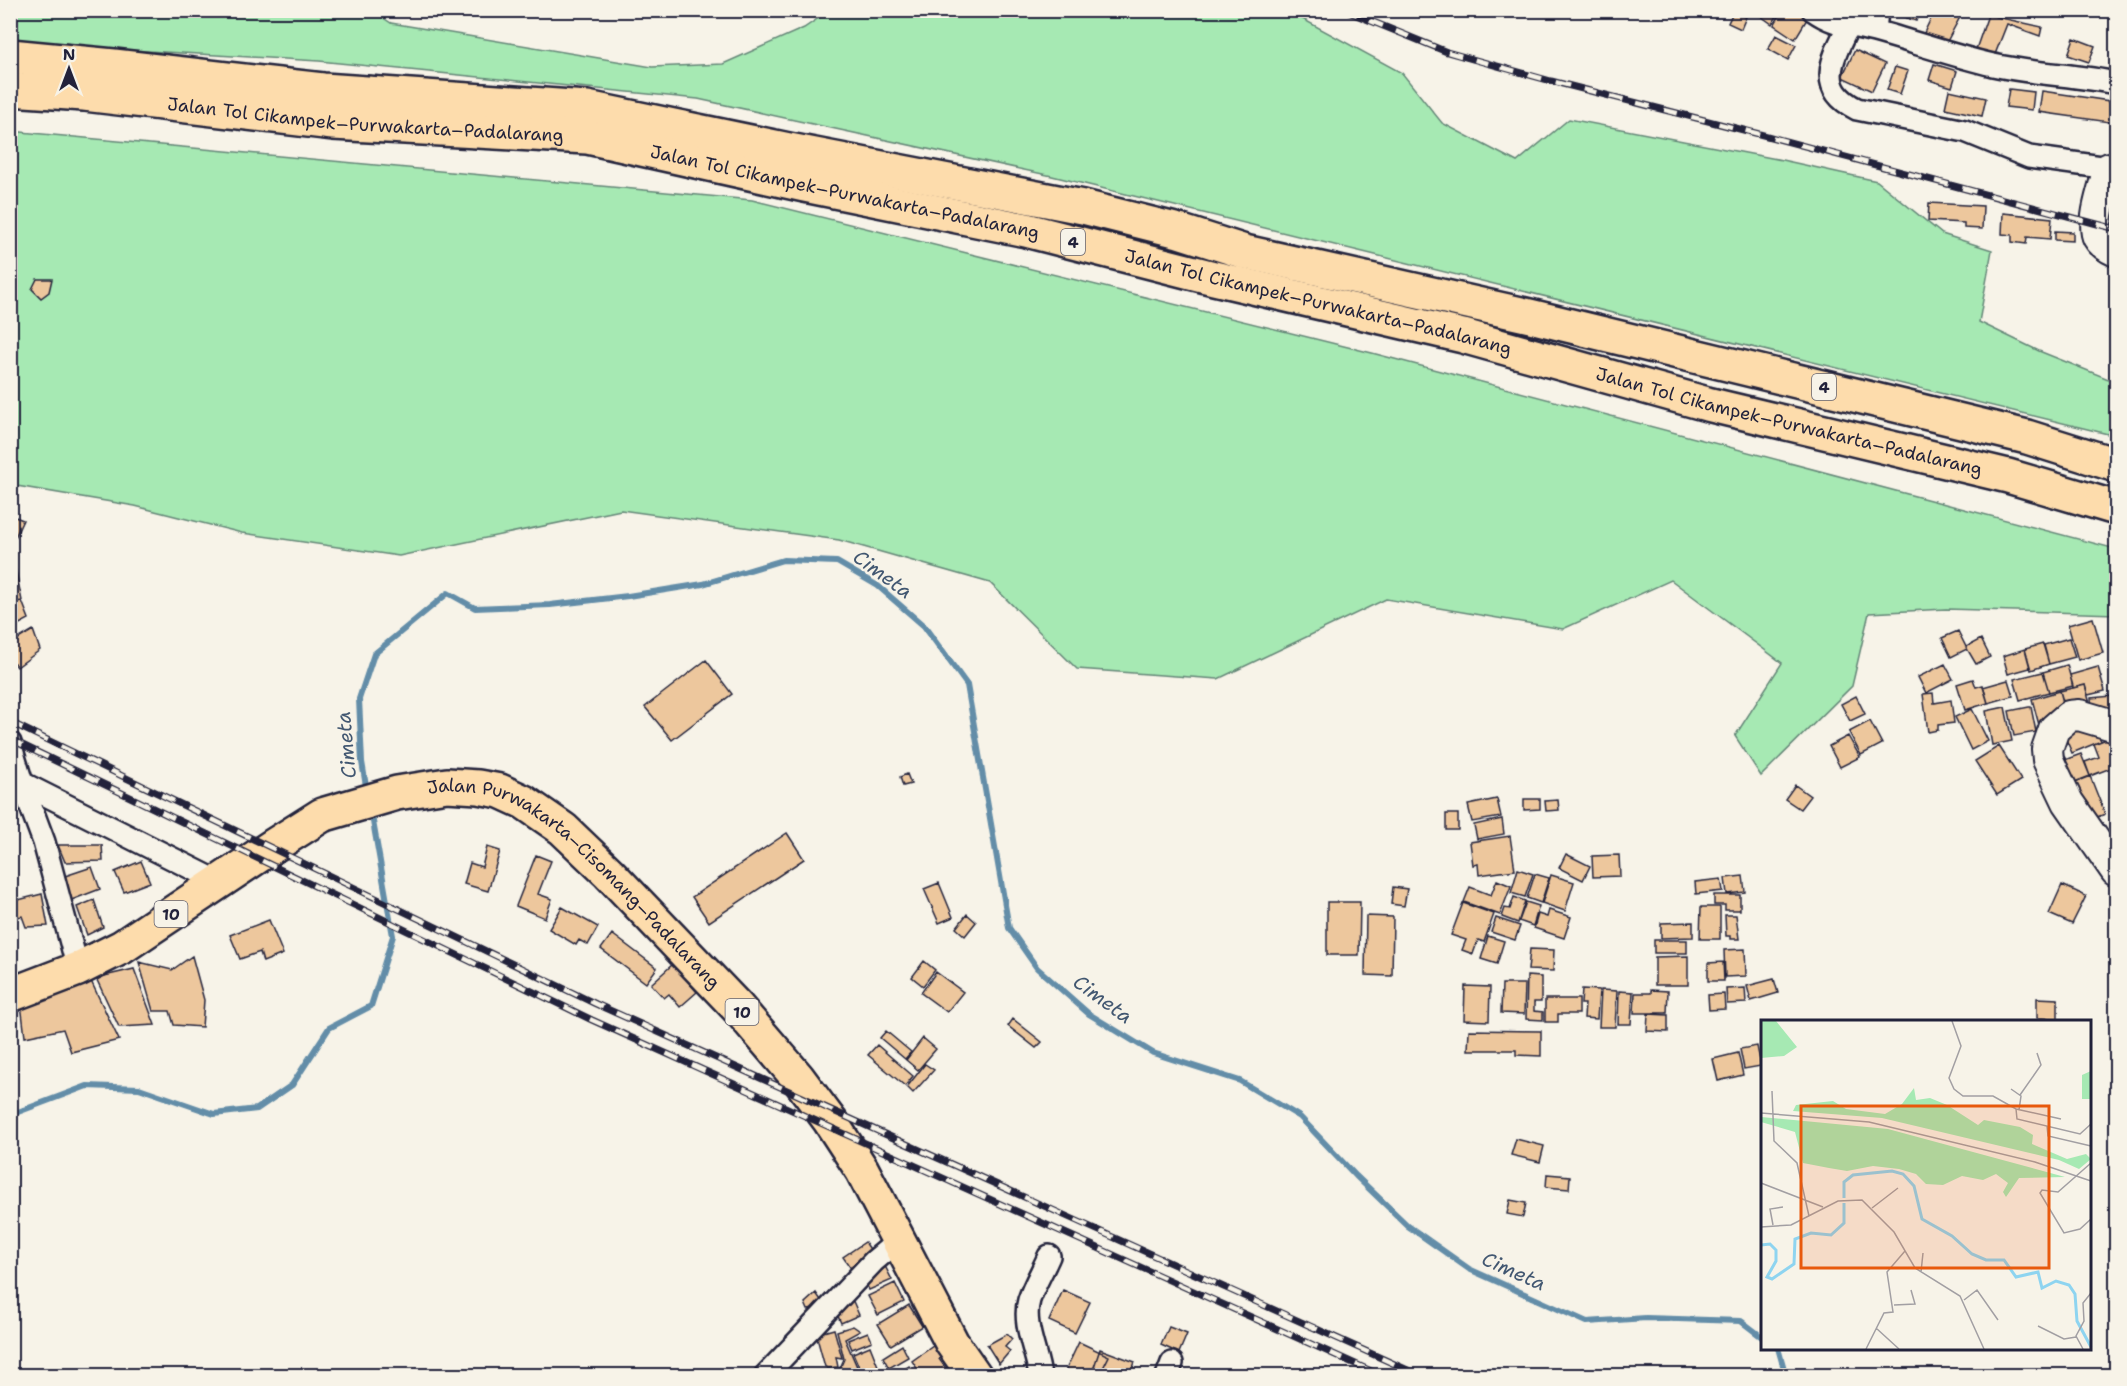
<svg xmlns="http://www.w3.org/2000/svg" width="2127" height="1386" viewBox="0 0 2127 1386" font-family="'Shantell Sans',sans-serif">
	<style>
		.green { fill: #a6e9b3; stroke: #648677; stroke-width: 1.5 }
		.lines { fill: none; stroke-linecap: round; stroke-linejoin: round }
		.stream { stroke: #638da8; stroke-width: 6 }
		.building { fill: #edc79d; stroke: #22223b; stroke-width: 1.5 }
		.street-casing { stroke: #22223b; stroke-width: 26 }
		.secondary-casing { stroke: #22223b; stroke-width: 34 }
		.highway-casing { stroke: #22223b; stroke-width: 38 }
		.street { stroke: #f7f3e8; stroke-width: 21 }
		.secondary { stroke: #f7f3e8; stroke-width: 30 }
		.highway { stroke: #fddcac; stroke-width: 33 }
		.rail-casing { stroke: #22223b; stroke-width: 7 }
		.rail { stroke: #f7f3e8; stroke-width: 4.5; stroke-dasharray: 14; stroke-linecap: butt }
		.labels { text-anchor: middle; stroke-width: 4.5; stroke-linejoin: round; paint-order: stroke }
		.shield { fill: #f7f3e8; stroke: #62616f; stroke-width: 1.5 }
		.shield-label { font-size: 16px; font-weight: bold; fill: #22223b }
		.street-label { font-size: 18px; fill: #22223b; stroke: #f7f3e8 }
		.water-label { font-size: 20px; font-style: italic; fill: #425771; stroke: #f7f3e8 }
		.inset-river { fill: none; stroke: #8ed4f0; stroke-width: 3 }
		.inset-road { fill: none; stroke: #a29fa3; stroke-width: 1.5 }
		.view { fill: #e8590c; fill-opacity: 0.15; stroke: #e8590c; stroke-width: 3 }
		.inset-edge { fill: none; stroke: #22223b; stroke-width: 3 }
	</style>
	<rect width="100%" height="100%" fill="#f7f3e8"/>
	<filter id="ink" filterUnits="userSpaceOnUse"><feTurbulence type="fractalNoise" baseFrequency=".0167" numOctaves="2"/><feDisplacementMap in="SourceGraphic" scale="12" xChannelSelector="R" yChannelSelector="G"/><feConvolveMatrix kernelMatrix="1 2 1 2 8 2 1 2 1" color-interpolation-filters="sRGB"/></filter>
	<g filter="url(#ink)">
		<path class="green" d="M10 11H373L391 23 652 67 723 64 804 28 829 11H1288L1402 73 1442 123 1517 162 1569 119 1782 160 1877 181 1942 234 1992 250 1979 322 2039 351 2116 382V436L1052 176 698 99 319 61 11 43Z
			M10 131 752 200 1372 353 2116 549V614L1946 609 1869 613 1852 686 1761 776 1735 736 1782 663 1671 580 1563 629 1386 599 1218 679 1077 669 990 583 839 540 621 510 399 556 242 533 135 506 17 486 14 406 10 401Z"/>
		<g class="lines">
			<path class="stream" d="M367 792 362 762 359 699 374 654 448 593 475 608 550 605 628 596 703 584 783 560 837 562 878 586 924 626 967 685 1009 928 1037 968 1089 1014 1153 1053 1240 1081 1300 1117 1356 1176 1408 1226 1469 1269 1587 1322 1646 1318 1741 1321 1762 1337
				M10 1115 87 1086 139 1088 214 1114 257 1109 292 1085 329 1028 371 1006 393 936 371 810
				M1778 1348 1786 1376"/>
		</g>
		<path class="building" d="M1761 10H1781L1772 24 1758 14Z
			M1783 10H1804L1810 14 1795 39 1774 25Z
			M1853 10H1868L1865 17 1852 12Z
			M1896 10H1920L1916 21 1895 14Z
			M1935 10H1946L1960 17 1944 47 1923 35Z
			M1733 12 1746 17 1741 29 1728 23Z
			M1988 15 2042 27 2040 36 2007 24 1992 62 1974 55Z
			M1776 35 1796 45 1788 60 1768 49Z
			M2074 38 2095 46 2089 62 2068 55Z
			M1855 50 1885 64 1872 91 1842 77Z
			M1934 64 1957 71 1952 87 1929 80Z
			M1895 67 1908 71 1900 94 1887 90Z
			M2009 89 2034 92 2032 110 2006 107Z
			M1949 90 1986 98 1982 116 1945 108Z
			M2042 91 2116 102V123L2039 112Z
			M1929 203 1983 206 1982 229 1964 228V223L1928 221Z
			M2003 213 2052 218 2050 239 2027 237 2026 244 2012 242V235L2002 234Z
			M2055 231 2073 232V241L2055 240Z
			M37 279H52L49 292 41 298 32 289Z
			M10 515 23 520 10 548Z
			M16 571 22 601 10 603V573Z
			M22 601 29 619 10 629V603Z
			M2093 618 2103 653 2078 660 2068 625Z
			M33 630 40 650 17 667 10 658V644Z
			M1958 631 1967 649 1951 657 1942 638Z
			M2069 638 2075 657 2049 664 2044 645Z
			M1981 639 1990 657 1976 664 1966 647Z
			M2043 644 2049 664 2031 670 2025 649Z
			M2116 646V662L2111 648Z
			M2025 649 2030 668 2008 674 2003 656Z
			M706 660 732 694 672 740 645 707Z
			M1945 664 1953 679 1926 693 1918 677Z
			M2067 665 2073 686 2049 692 2043 672Z
			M2098 667 2105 691 2088 695 2085 685 2073 688 2070 675Z
			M2043 672 2049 692 2020 700 2014 679Z
			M1973 679 1976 687 1983 685 1988 703 1965 710 1957 684Z
			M2008 680 2013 696 1988 703 1983 687Z
			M2085 685 2090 704 2065 710 2060 691Z
			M2060 691 2067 715 2039 725 2032 699Z
			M1933 693 1934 703 1951 700 1954 723 1938 725V730L1928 732 1923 694Z
			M1856 696 1865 714 1850 721 1841 704Z
			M2112 696 2113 710 2092 712 2091 698Z
			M2005 707 2012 741 1992 745 1986 711Z
			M2029 707H2031L2036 732 2014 736 2009 711Z
			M1972 709 1988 741 1971 750 1955 717Z
			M1870 721 1882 744 1861 755 1849 732Z
			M2093 721 2101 741 2072 753 2063 732Z
			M2116 735V766L2090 776 2085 762 2099 757 2094 744Z
			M1848 736 1860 757 1840 767 1829 746Z
			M1999 746 2021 780 1997 795 1975 761Z
			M2081 754 2090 776 2068 785 2059 762Z
			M907 774 911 784 903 786 900 777Z
			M2090 776 2105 814 2087 821 2072 783Z
			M1795 785 1810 796 1800 809 1785 799Z
			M1497 799 1501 817 1472 822 1468 805Z
			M1524 799H1540V809L1524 810Z
			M1558 800 1559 810 1546 811 1545 801Z
			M1446 814H1458V830H1446Z
			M10 819H15L14 842H10Z
			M1502 819 1504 834 1477 839 1474 825Z
			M787 833 804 859 709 922 692 897Z
			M1510 836 1515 870 1479 875 1478 864 1473 865 1470 842Z
			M58 845H102L103 861 65 862Z
			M487 847 500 851 488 891 464 884 470 863 482 867Z
			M1566 854 1590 866 1583 880 1559 868Z
			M536 855 551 861 538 894 552 899 545 918 516 906Z
			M1619 855 1620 876 1593 877 1592 856Z
			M141 861 150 882 124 892 115 872Z
			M92 867 100 889 69 901 62 877Z
			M1518 869 1533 874 1525 897 1511 893Z
			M1535 874 1549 878 1541 903 1527 898Z
			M1551 875 1574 882 1565 911 1542 903Z
			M1743 876 1745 892 1727 894 1725 878Z
			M1721 879 1723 891 1696 894 1695 882Z
			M1497 880 1511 886 1500 915 1464 902 1470 887 1491 895Z
			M939 883 953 917 939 923 924 889Z
			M2062 885 2086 896 2072 924 2049 914Z
			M1393 887 1407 889 1404 906 1391 904Z
			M42 894 48 926 26 927 22 916 10 918V902Z
			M1714 895H1740V910H1725V905H1714Z
			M1514 897 1525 901 1518 923 1502 917 1505 908 1510 909Z
			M94 900 103 927 87 935 77 907Z
			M1327 902H1360L1359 955H1327Z
			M1526 902 1539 906 1533 926 1519 921Z
			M1463 903 1494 914 1484 942 1478 940 1473 954 1462 950 1466 940 1451 935Z
			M562 907 598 927 588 945 579 940 576 945 549 929Z
			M1701 907H1720V939H1700Z
			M1549 910 1571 917 1564 938 1534 928 1538 914 1547 917Z
			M967 914 976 922 965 936 956 928Z
			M1725 915H1736L1739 939H1730V936H1726Z
			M1366 916 1393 917 1392 976 1365 975Z
			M1496 918 1520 926 1515 940 1491 932Z
			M269 920 283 954 263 962 260 952 240 959 230 935Z
			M1693 922V937L1661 938V923Z
			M612 934 657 968 646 983 601 949Z
			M1488 936 1504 941 1497 964 1481 959Z
			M1654 940H1687V953H1654Z
			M1530 949 1554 950 1553 971 1528 970Z
			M1745 949 1746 976 1725 977 1724 950Z
			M192 956 204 1000 202 1027 174 1025 170 1011H153L139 962 172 970Z
			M1688 956V985H1655V957Z
			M924 961 935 970 923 986 912 977Z
			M1723 962 1724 981H1708V963Z
			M673 964 697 992 680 1007 669 994 664 998 651 984Z
			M134 969 155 1025 119 1027 96 978Z
			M936 972 963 992 947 1012 921 993Z
			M1527 976 1541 977V1002H1534V1011L1543 1012V1020L1526 1019Z
			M90 979 119 1040 71 1052 63 1029 25 1037 21 1004Z
			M1774 979 1778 993 1751 1001 1747 986Z
			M1502 984H1525L1524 1014 1501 1013Z
			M1465 986 1490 987 1489 1021 1464 1020Z
			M1745 988 1746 1003 1727 1004 1726 989Z
			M1582 989 1599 990 1597 1019 1584 1018 1585 1004H1581Z
			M1601 990 1617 991 1615 1027H1599Z
			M1651 990 1668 991 1667 1013H1634L1635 993H1651Z
			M1619 991 1633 992 1631 1024H1618Z
			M1724 994 1725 1009 1709 1010 1708 995Z
			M2037 998 2058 999V1019L2037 1018Z
			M1545 999H1579V1014H1558V1022H1545Z
			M1648 1014 1668 1015V1032L1647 1031Z
			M1013 1019 1042 1042 1036 1048 1008 1026Z
			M1469 1030 1541 1031V1056L1516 1055V1050H1468Z
			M886 1031 911 1052 905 1059 880 1038Z
			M923 1038 936 1049 918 1070 906 1060Z
			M877 1045 913 1076 905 1086 868 1055Z
			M1757 1046 1761 1066 1744 1069 1740 1049Z
			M1738 1053 1743 1075 1718 1081 1713 1059Z
			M925 1064 934 1070 913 1093 907 1087Z
			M1516 1139 1544 1146 1540 1162 1511 1155Z
			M1547 1174 1570 1176 1569 1189 1546 1187Z
			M1510 1200 1526 1203 1523 1217 1507 1214Z
			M865 1242 874 1255 852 1270 843 1257Z
			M885 1266 892 1280 869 1290 863 1277Z
			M895 1283 904 1302 878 1315 868 1296Z
			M1063 1290 1090 1302 1075 1333 1049 1321Z
			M816 1293 823 1303 815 1309 808 1310 805 1303Z
			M852 1299 859 1315 841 1323 834 1307Z
			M909 1305 922 1326 891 1345 878 1324Z
			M853 1326 860 1331 845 1339 861 1376H833L832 1374 840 1368 844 1359 837 1331Z
			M1169 1327 1187 1334 1179 1353 1161 1345Z
			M834 1329 842 1358 836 1357 838 1367 828 1368 825 1367 816 1334Z
			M868 1332 872 1341 852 1349 848 1340Z
			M1007 1334 1012 1339 1005 1347 1010 1351 999 1364 987 1345Z
			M940 1341 948 1353 939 1359 950 1374 922 1376 912 1361Z
			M1079 1342 1109 1356 1099 1376H1063Z
			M902 1345 908 1357 889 1368 883 1357Z
			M870 1346 882 1376H863L853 1353Z
			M1100 1349 1135 1362 1130 1376H1091Z
			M909 1366 915 1376H894Z"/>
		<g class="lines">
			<defs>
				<path id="street" d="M1813 10C1835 26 1854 25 1878 32 1917 43 1954 56 1993 65 2034 74 2076 75 2116 83
					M1848 27C1832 59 1816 89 1857 109L1965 131 2029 157 2109 168
					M1875 31 1877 10
					M10 743 22 783 44 842 78 969
					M18 781 219 882
					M765 1376 874 1261 899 1240
					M1040 1376C1037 1352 1022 1324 1029 1300 1034 1285 1043 1270 1049 1256
					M1167 1376 1172 1363"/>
				<path id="secondary" d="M2116 169 2109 168C2105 184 2091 223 2098 237 2102 244 2109 248 2116 251
					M2116 726 2079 715 2069 716 2054 729 2047 749 2048 760 2068 802 2116 871"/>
				<g id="highway">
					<path d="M10 56 114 66 323 90 587 108 789 150 1083 207 1179 231 1245 252 1530 316 2027 437 2116 465"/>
					<path id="s1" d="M10 89 84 94 333 123 587 137 804 185 1026 230 1214 278 1463 336 1707 404 2008 476 2116 508"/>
					<path id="s2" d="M10 995 78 969 122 947 273 846 322 815 397 793 447 785 478 787 500 791 524 802 563 829 609 873 738 1008 798 1078 830 1121 862 1170 952 1343 975 1376"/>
				</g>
			</defs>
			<use href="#street" class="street-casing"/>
			<use href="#secondary" class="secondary-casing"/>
			<use href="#highway" class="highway-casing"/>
			<use href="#street" class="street"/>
			<use href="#secondary" class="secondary"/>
			<use href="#highway" class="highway"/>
			<defs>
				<path id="rail" d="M1344 10 1447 52 1551 81 1767 136 2116 229
					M10 722 596 1004 1421 1376
					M10 739 592 1020 1382 1376"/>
			</defs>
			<use href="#rail" class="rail-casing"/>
			<use href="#rail" class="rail"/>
		</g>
	</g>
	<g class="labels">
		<g class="shield">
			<rect x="1061" y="229" width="24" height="26" rx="4.5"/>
			<rect x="1812" y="374" width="24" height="26" rx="4.5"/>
			<rect x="154.5" y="901" width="33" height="26" rx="4.5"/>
			<rect x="725.5" y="999" width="33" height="26" rx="4.5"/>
		</g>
		<g class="shield-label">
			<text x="1073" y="248">4</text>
			<text x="1824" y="393">4</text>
			<text x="171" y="920">10</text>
			<text x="742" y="1018">10</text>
		</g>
		<g class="street-label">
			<text dy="6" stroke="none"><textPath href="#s1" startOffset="357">Jalan Tol Cikampek–Purwakarta–Padalarang</textPath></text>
			<text dy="6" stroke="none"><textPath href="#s1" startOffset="843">Jalan Tol Cikampek–Purwakarta–Padalarang</textPath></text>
			<text dy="6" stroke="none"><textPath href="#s1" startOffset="1329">Jalan Tol Cikampek–Purwakarta–Padalarang</textPath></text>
			<text dy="6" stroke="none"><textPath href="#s1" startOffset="1815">Jalan Tol Cikampek–Purwakarta–Padalarang</textPath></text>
			<text dy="6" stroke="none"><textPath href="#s2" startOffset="654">Jalan Purwakarta–Cisomang–Padalarang</textPath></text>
		</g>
		<g class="water-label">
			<text transform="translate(883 574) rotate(36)" y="7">Cimeta</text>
			<text transform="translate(346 745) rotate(-95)" y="7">Cimeta</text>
			<text transform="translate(1103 999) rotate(36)" y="7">Cimeta</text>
			<text transform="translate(1514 1271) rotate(24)" y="7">Cimeta</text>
		</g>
	</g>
	<g transform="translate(1761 1020)">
		<rect width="330" height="330" fill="#f7f3e8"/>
		<path d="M0 1H15L36 27 23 36 0 38ZM330 51V79H321V55ZM153 68 155 80 169 78 186 85 217 105 223 100 259 107 272 115 271 124 306 139 325 134 330 139 318 149 298 140 121 98 32 91 35 85 72 81 85 89 124 94 141 84ZM0 97 127 109 304 157 258 158 245 177 242 172 247 163 235 154 222 160 201 156 182 165 165 164 155 154 138 149 112 146 86 151 68 148 42 143 34 112 0 102Z" fill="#a6e9b3"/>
		<path class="inset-river" d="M83 178V162L92 155 131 151 142 154 153 166 161 199 191 216 211 234 225 240H243L255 257 277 252 281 268 295 261 308 265 314 274 316 301 330 327M0 225 9 224 15 230V241L6 257 11 259 33 244 34 219 50 213 70 215 83 203V183"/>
		<path class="inset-road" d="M191 1 200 26 188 58 193 69 202 76H232L255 89 300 99M250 69 260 76 258 90M11 71 13 121 36 143 48 196M259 75 280 45 276 33M255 89 256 99 319 114 330 104M0 93 108 102 274 142 330 161M286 106 287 116 330 126M330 143 297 172 281 170 279 173 303 213 319 209 330 199M0 163 62 187M111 188 137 168M12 205 9 189 22 187M0 207 30 205 77 181 101 180 133 212 154 248 199 276 223 329M160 252 162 233M203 280 216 270 237 300M133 285 154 284 150 270M277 306 303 319 315 317M115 308 138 329M105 329 123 293 132 292 126 252 144 231M322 329 315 316 323 301 322 283 330 273"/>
		<path class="view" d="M40 86H288V248H40Z"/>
		<rect width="330" height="330" class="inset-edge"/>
	</g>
	<rect width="2127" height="1386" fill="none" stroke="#f7f3e8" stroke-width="36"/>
	<rect x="18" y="18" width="2091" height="1350" fill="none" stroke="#22223b" stroke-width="2" filter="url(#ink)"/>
	<g transform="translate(69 69)" stroke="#f7f3e8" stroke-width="4.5" paint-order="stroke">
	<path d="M0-4.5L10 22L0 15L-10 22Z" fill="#22223b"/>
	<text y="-9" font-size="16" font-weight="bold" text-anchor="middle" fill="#22223b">N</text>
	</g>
</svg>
